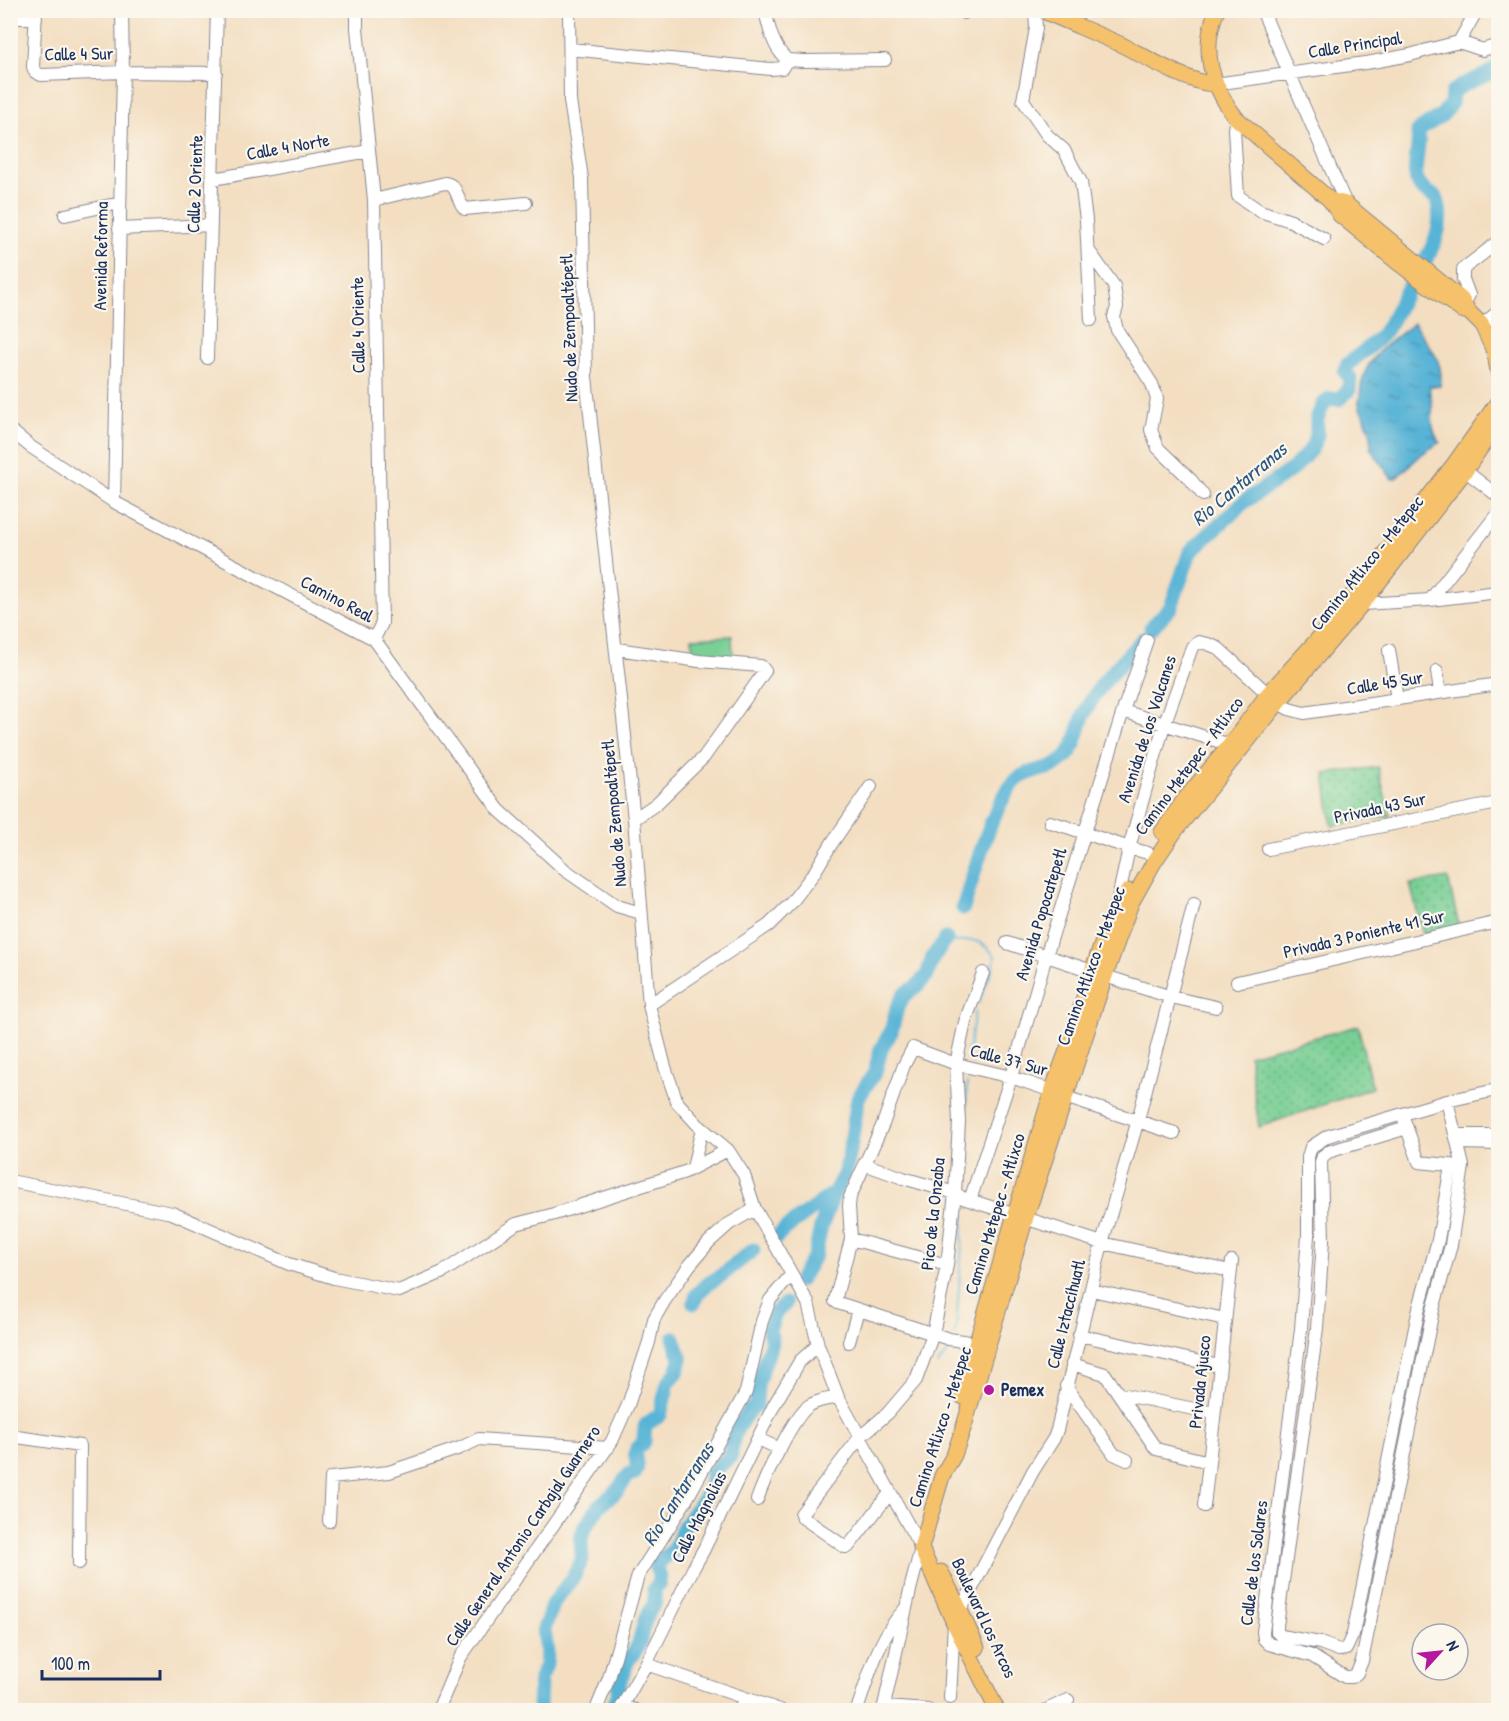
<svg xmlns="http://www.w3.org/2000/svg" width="1509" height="1721" viewBox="0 0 1509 1721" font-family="'Patrick Hand',sans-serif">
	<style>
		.grass { fill: url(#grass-dots); stroke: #4a7f79; stroke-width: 1.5 }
		.pitch { fill: #79cf94; stroke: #4a7f79; stroke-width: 1.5 }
		.water { fill: url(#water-ripples); stroke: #3a729a; stroke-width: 1.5 }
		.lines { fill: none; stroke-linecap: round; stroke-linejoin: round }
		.stream { stroke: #58b4d6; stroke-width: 2 }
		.river { stroke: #58b4d6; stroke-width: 15 }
		.minor-casing { stroke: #878690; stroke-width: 14 }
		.major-casing { stroke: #878690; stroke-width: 17 }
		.minor { stroke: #fff; stroke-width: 12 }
		.major { stroke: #f5c16b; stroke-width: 15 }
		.poi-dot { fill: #b5179e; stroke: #fbf7ec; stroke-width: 2 }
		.labels { text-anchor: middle; stroke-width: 4.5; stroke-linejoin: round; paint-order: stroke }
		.street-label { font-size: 18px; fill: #1b2f5e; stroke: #fbf7ec }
		.poi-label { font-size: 18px; font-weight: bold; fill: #1b2f5e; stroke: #fbf7ec; text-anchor: start }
		.water-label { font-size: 20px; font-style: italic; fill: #2d5782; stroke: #fbf7ec }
	</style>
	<defs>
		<pattern id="grass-dots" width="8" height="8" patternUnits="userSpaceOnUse" patternTransform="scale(1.5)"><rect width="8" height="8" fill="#79cf94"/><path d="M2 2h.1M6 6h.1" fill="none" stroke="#62a87c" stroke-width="1.8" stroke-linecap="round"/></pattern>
		<pattern id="water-ripples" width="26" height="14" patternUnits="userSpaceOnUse" patternTransform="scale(1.5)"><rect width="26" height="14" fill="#58b4d6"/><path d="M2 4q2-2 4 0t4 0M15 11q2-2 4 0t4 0" fill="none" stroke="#4893b1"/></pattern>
	</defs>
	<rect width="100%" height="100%" fill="#fbf7ec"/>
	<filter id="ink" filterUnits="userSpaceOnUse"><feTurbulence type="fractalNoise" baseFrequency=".0167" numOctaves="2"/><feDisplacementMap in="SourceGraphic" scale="12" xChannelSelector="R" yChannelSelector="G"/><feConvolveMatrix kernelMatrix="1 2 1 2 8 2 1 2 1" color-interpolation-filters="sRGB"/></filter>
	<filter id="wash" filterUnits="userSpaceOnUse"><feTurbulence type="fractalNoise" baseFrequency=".008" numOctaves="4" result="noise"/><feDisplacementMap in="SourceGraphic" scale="24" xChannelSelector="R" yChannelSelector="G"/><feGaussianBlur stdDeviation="1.35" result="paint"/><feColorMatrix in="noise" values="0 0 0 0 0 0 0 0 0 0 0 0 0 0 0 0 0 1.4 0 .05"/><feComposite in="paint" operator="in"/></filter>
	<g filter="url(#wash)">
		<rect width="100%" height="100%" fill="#f3dec1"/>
		<path class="grass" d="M1378 767 1390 816 1332 826 1325 774Z
			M1448 878 1459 926 1423 934 1410 884Z
			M1358 1026 1372 1088 1259 1127 1249 1055Z"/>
		<path class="pitch" d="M732 636 733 657 693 659 692 638Z"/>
		<path class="water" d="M1414 323C1418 329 1421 334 1425 340 1435 353 1444 367 1440 386H1430C1428 393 1432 397 1432 405 1433 419 1430 430 1440 442L1422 454 1396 478 1392 479 1370 448C1375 433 1365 421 1360 408 1358 404 1359 400 1360 395 1362 358 1387 344 1414 323Z"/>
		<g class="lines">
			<path class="stream" d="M946 939C958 945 964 939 975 941 983 942 989 950 995 956L994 965 978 1004
				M967 1059 975 1012
				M963 1189 967 1083
				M954 1334 956 1330 964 1215
				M937 1365 950 1350 952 1343"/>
			<path class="river" d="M1151 628 1171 607 1190 552 1244 502 1294 468 1311 449 1317 436V418L1323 405 1329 399H1339L1349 390 1350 378 1345 372 1347 365C1358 355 1372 346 1382 335 1392 322 1397 308 1405 294 1421 265 1450 233 1436 197 1408 185 1416 169 1418 145 1419 141 1418 135 1418 131L1442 115 1451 103 1452 93C1465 80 1486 79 1498 66
				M963 908C973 878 995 791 1022 776 1039 767 1056 772 1070 752 1078 740 1079 723 1086 710 1101 680 1122 663 1143 639
				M776 1238 785 1229 834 1193 844 1175 849 1156 858 1098 875 1072 881 1049 891 1032 897 1008 904 995 917 986 927 975 933 957 946 939
				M800 1280 815 1255 821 1227 834 1193
				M694 1303 697 1294 706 1285 722 1275 753 1250
				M539 1710 540 1679 546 1665 547 1653 544 1629 553 1603 574 1576 582 1559 581 1539 584 1529 600 1505 618 1490 626 1478 630 1474 635 1473C641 1461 632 1455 637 1449 639 1446 642 1445 644 1442 645 1420 643 1427 660 1415L668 1383 677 1372 681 1359 674 1338
				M612 1710 618 1695 619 1684 628 1660 634 1653 639 1643 646 1617 655 1602 654 1589 659 1583 660 1577 656 1567 659 1562 672 1551 679 1539 684 1526 705 1497 709 1488 712 1474 718 1467 731 1456C730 1438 741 1417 756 1405L757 1385 772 1341 769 1330 776 1312 785 1304"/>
		</g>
	</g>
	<g filter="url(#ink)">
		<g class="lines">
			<defs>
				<path id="minor" d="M36 10 33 67 35 72 41 75 123 72 216 73
					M357 10V28L374 200 382 623 374 639
					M569 10 570 101 582 178 586 377 634 819 649 1005 665 1067 677 1102 697 1124 728 1150 744 1175 755 1209 808 1303 818 1345 838 1397 921 1548 911 1586 883 1710
					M765 10C769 29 773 47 787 60L804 61 885 60
					M1035 10 1036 28 1023 100 1047 135 1064 150 1081 182 1086 220 1091 320
					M1262 10 1346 204 1342 210
					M964 13 965 10
					M10 18H36
					M1459 42 1477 10
					M570 49 771 69 782 68 787 60
					M1215 84 1372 62 1410 55 1431 49 1459 42 1483 50 1498 45
					M1236 118 1234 129 1238 196 1260 211 1291 221 1324 239
					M213 179 369 151
					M374 200 445 183C459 185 456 201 465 209L526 203
					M65 215 120 203
					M119 229 211 225
					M1089 251 1114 286 1117 307 1114 317 1117 330 1152 384 1157 399 1151 430 1158 448 1191 480 1203 495
					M1461 310 1469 295 1463 279V269L1498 242
					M1482 325 1498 312
					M207 358 217 10
					M10 430 31 447 114 502 374 639 499 810 565 870 617 906 641 913
					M1459 466 1498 496
					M114 502 123 72 122 10
					M1430 600 1498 513
					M1362 604 1430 600 1498 592
					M617 649 699 661 761 666 765 671 704 757 656 804 634 819
					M1389 650 1397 699
					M1437 671 1440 692
					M1278 703 1289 709 1304 713 1498 684
					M1123 711 1230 745
					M1050 822C1083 831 1115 845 1148 853
					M1268 849 1498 803
					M1116 908 1129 848 1164 725 1192 647 1199 642 1208 644 1218 648 1268 694
					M1007 943 1092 971
					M1105 976 1171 997 1216 1007
					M1237 982 1498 922
					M649 1005 769 925 791 903 814 873 832 843 871 786
					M1065 1097 1174 1133
					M1447 1101 1463 1166 1451 1245 1433 1310 1362 1661 1357 1673 1352 1677H1345L1312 1656 1269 1644 1264 1639 1263 1632 1301 1329 1308 1236V1157L1311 1147 1328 1136 1447 1101 1496 1090
					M1404 1120 1419 1162 1459 1166
					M1407 1128 1328 1152 1323 1156 1321 1162 1323 1241 1317 1328 1277 1626V1632L1281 1636 1320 1643 1339 1650 1346 1649 1353 1634 1419 1308 1438 1240 1451 1166
					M1456 1135H1498
					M1462 1143 1498 1144
					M864 1164 903 1178 955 1193 963 1198 1102 1243 1230 1271
					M693 1168 702 1128
					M10 1181 172 1213 289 1264 334 1278 399 1291 443 1272 516 1224 551 1215 685 1172 728 1150
					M970 1200 1011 1077 1046 956 1123 711 1147 640
					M851 1239 947 1265
					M1091 1290 1225 1319
					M1079 1335 1219 1366
					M849 1342 858 1310
					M983 1344 949 1339 838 1303 835 1301 851 1239 849 1206 850 1197 883 1124 904 1065 913 1048 956 1064 1011 1077 1052 1091
					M1072 1364 1105 1374 1156 1449 1209 1462
					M1066 1386 1114 1454 1127 1460
					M1120 1394 1214 1413
					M10 1436 80 1446 79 1563
					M758 1439 780 1449
					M890 1493 848 1547H845L802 1517 801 1514 860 1437 888 1413 916 1380 933 1334 947 1265 955 1193 959 1122 956 1064 965 1022 983 973
					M757 1500C764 1480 793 1415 810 1405 818 1400 829 1399 838 1397
					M1204 1506 1232 1261
					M329 1521 331 1478 389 1472 460 1448 479 1439 608 1448
					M646 1664 780 1710
					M950 1698 954 1623 1033 1471 1054 1438 1057 1430 1102 1243 1138 1120 1194 904
					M622 1706 635 1710
					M884 1707 928 1710
					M438 1710 460 1658 612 1441 628 1405 649 1342 654 1319 665 1300 689 1266 709 1242 729 1224 755 1209
					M596 1710 609 1678 638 1576 685 1502 746 1392 762 1321 770 1300 791 1275
					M620 1710 646 1664 694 1567 704 1549 774 1405 800 1361 818 1345
					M740 1710 745 1699
					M857 1710C869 1675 879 1636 905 1609
					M1046 1710 1068 1700"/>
				<path id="major" d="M1041 10C1068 22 1095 33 1122 45 1146 57 1190 84 1215 84
					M1217 10C1200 50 1211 85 1236 118L1330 200 1340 215 1397 262 1461 310 1469 312
					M1330 200 1346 204 1461 299 1469 312 1482 325 1495 353 1498 372
					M1162 832 1185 799 1230 745 1268 694 1318 639 1455 463 1498 402
					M963 1397 970 1365 1052 1091 1072 1037 1092 971 1115 909 1120 905 1128 891
					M941 1572 960 1610 977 1648
					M997 1710 954 1623 921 1548 942 1476 954 1455 964 1426 1026 1217 1105 976 1131 903 1154 862 1175 831 1278 703 1362 604 1465 471 1498 422"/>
			</defs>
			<use href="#minor" class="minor-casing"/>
			<use href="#major" class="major-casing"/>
			<use href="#minor" class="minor"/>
			<use href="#major" class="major"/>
		</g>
	</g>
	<circle class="poi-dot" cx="989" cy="1390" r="6"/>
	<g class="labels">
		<g class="street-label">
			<text transform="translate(1355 45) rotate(-9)" y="6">Calle Principal</text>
			<text transform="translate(79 54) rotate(-1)" y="6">Calle 4 Sur</text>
			<text transform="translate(288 147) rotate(-10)" y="6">Calle 4 Norte</text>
			<text transform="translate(195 184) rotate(-88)" y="6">Calle 2 Oriente</text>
			<text transform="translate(101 256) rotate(-89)" y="6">Avenida Reforma</text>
			<text transform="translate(358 325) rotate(-91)" y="6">Calle 4 Oriente</text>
			<text transform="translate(569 328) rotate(-92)" y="6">Nudo de Zempoaltépetl</text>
			<text transform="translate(1367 563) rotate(-51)" y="6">Camino Atlixco - Metepec</text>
			<text transform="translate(337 599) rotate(28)" y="6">Camino Real</text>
			<text transform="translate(1385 683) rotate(-9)" y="6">Calle 45 Sur</text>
			<text transform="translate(1147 729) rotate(-72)" y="6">Avenida de los Volcanes</text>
			<text transform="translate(1189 766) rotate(-53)" y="6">Camino Metepec - Atlixco</text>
			<text transform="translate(1380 808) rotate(-12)" y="6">Privada 43 Sur</text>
			<text transform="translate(614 813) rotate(-95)" y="6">Nudo de Zempoaltépetl</text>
			<text transform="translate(1041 914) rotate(-73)" y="6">Avenida Popocatepetl</text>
			<text transform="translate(1364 934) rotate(-13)" y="6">Privada 3 Poniente 41 Sur</text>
			<text transform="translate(1091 966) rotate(-70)" y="6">Camino Atlixco - Metepec</text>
			<text transform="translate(1009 1060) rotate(15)" y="6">Calle 37 Sur</text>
			<text transform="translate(933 1214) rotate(-84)" y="6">Pico de la Onzaba</text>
			<text transform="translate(995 1214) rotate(-73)" y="6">Camino Metepec - Atlixco</text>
			<text transform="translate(1066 1314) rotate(-76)" y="6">Calle Iztaccíhuatl</text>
			<text transform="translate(1200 1382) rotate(-84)" y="6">Privada Ajusco</text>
			<text transform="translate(940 1427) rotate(-72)" y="6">Camino Atlixco - Metepec</text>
			<text transform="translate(699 1517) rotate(-63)" y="6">Calle Magnolias</text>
			<text transform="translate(523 1536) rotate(-56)" y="6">Calle General Antonio Carbajal Guarnero</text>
			<text transform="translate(1254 1563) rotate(-83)" y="6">Calle de los Solares</text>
			<text transform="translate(984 1618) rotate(65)" y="6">Boulevard Los Arcos</text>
		</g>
		<g class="poi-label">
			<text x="1001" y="1396">Pemex</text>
		</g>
		<g class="water-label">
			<text transform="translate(1239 484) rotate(-40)" y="7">Rio Cantarranas</text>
			<text transform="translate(678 1494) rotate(-58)" y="7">Rio Cantarranas</text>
		</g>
	</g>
	<rect width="1509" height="1721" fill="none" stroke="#fbf7ec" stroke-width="36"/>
	<g transform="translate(1440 1652) rotate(63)"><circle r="28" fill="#fbf7ec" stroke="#a1a7b3" stroke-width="1.5"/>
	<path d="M0-4.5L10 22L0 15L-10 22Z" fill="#b5179e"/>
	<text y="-9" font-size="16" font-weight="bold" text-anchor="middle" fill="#1b2f5e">N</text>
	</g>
	<path d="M42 1670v9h118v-9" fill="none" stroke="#1b2f5e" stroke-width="3"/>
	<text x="51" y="1670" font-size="18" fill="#1b2f5e" stroke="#fbf7ec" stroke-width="4.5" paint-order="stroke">100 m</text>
</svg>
